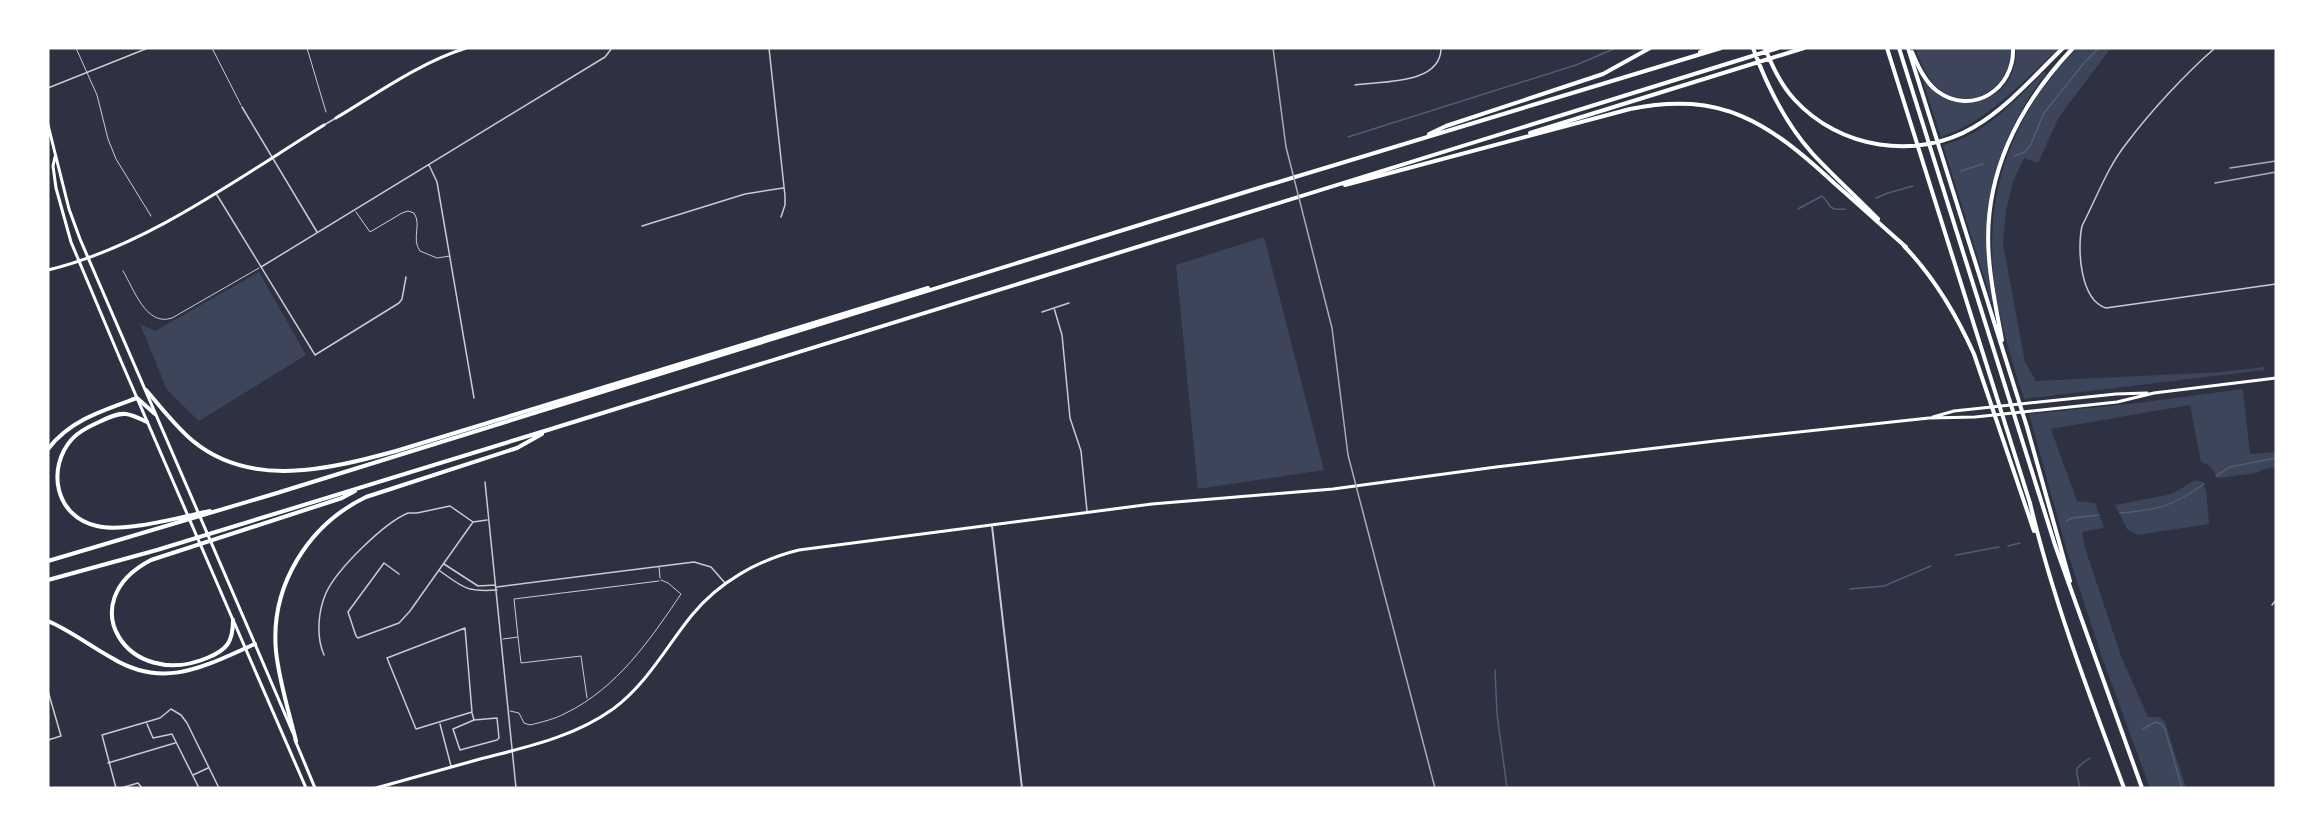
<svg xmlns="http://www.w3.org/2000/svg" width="2324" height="836" viewBox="0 0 2324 836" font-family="Figtree,sans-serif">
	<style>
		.green { fill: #3c4559 }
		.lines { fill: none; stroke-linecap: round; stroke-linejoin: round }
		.stream { stroke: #4f5d75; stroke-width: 1.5 }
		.service { stroke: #caccd0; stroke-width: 1 }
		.minor { stroke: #caccd0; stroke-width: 1.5 }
		.tertiary { stroke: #caccd0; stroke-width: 2 }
		.secondary { stroke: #fff; stroke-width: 3 }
		.primary { stroke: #fff; stroke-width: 3 }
		.motorway { stroke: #fff; stroke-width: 4 }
		.rail { stroke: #abadb3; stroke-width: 1.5 }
	</style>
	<rect width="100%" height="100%" fill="#2d3142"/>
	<path class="green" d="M1915 48H2011C2013 84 1974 113 1941 91 1928 82 1921 63 1915 48Z
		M2016 48H2059C2022 82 1990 120 1941 137L1923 82H1925C1959 120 2018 102 2016 48Z
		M2077 48H2111L2059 117 2038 163 2024 158 2013 182 2006 210 2003 244 2025 362 2036 381 2221 372 2264 367V370L2024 399C2012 360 1999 321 1994 280 1984 190 2014 111 2077 48Z
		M2044 72 2046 74C2006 123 1986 187 1987 250 1987 263 1995 294 1992 303L1943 145C1985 136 2015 100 2044 72Z
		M1264 237 1324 470 1198 489 1176 265Z
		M259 272 306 355 199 421 167 390 140 324 155 331Z
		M2243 389 2250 454 2276 452V467L2261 470 2257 473 2218 478 2210 466 2201 462 2190 405 2051 429 2077 501 2095 503 2104 528 2082 532 2085 548 2121 656 2148 717H2159L2165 722 2186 788H2150L2104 663 2066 548 2029 414 2130 404Z
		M2195 480 2203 482 2206 491 2209 524 2138 535 2127 529 2115 505 2172 494Z"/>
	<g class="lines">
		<path class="stream" d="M1348 137 1576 65 1616 48
			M2014 156 2025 152 2030 146 2044 113 2084 63 2099 48
			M1961 171 1983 164
			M1876 198 1888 193 1913 186
			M1798 209 1822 196C1832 205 1827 211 1845 209
			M2216 476 2230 467 2276 458
			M2120 513C2158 510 2173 506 2204 484
			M2066 521 2072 518 2099 515
			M2008 546 2020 543
			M1956 555 1999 547
			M1850 589 1884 586 1931 566
			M1495 670 1497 714 1507 788
			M2143 729 2155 722 2161 724 2165 729 2182 788
			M2080 788C2076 768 2072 770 2090 758"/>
		<path class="service" d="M76 48 97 95 108 139 116 159 151 216
			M212 48 241 105
			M307 48 326 112
			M356 212 370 232 402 213 408 211 414 213C422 225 411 239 420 251L437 258 450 256
			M123 271C134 289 146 327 172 318L259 268
			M659 567 660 578
			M518 637 514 599 659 581
			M503 639 518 637 521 663 581 656 587 698
			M510 711 519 713 524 723 530 725C542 722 555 719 566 713 617 688 650 640 681 594L668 583 661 580"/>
		<path class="minor" d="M769 48 785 196V205L781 217
			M2215 48C2185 74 2150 112 2126 144 2107 168 2096 199 2082 226 2077 249 2080 300 2106 308L2276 284
			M1355 85C1381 81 1441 85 1441 48
			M48 88 148 48
			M242 107 317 232
			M429 165 437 182 474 398
			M217 195 315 355 399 303 402 299 406 277
			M642 226 745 194 783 188
			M261 267 605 57 612 48
			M1054 308 1062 335 1070 418 1081 451 1087 511
			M1042 312 1069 303
			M485 482 516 788
			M444 564 478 586 495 585
			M440 571C464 588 466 592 497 590
			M399 574 384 563 348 612 356 636 358 638 399 623 410 611 473 522
			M497 587 694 562 711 567 725 583
			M2272 605 2276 600
			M465 628 472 712 416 729 387 658Z
			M324 655C316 637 318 611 326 593 337 569 384 523 408 513H417L450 506 473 522 487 520
			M48 691 61 736 48 740
			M472 713 474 720 497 718 499 738 497 740 460 750 453 729 474 720
			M147 724 153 738 172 734 199 788
			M440 724 451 766
			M108 763 175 743
			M193 775 208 768
			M116 788 102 735 160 718 171 709 181 715 187 723 219 788
			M121 788 138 783 142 788"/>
		<path class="tertiary" d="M324 125 336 118
			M992 526 1022 788"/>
		<path class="secondary" d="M336 118C378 93 419 63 466 48
			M48 270C145 247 240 177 324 125
			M1933 417 1954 411 2116 394 2147 393
			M234 622 306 788
			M255 644 293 733
			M295 740 315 788
			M376 788C408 779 440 770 473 761 521 748 571 739 613 709 647 684 666 647 692 615 719 582 758 560 799 550L1152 504 1333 489 1496 467 1715 441 1929 418 1975 417 2117 402 2154 393 2276 378"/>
		<path class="primary" d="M48 125 69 209 80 239 255 644
			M55 157 53 166 56 188 71 242 121 361 233 620"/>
		<path class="motorway" d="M1753 48C1767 86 1785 123 1812 153 1833 176 1857 197 1878 219
			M1765 48C1772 66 1781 85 1794 99 1839 149 1917 161 1974 127 2008 107 2035 75 2063 48
			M1887 48 2030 503C2053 600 2089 694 2124 788
			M1899 48 2055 545 2142 788
			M1908 48 2027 427 2070 581
			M1700 52 1709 48
			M1912 52C1918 66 1925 82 1937 91 1972 117 2015 89 2013 48
			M1530 133 1804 48
			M1429 134 1446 126 1603 74 1650 48
			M1345 185 1630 109C1722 90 1769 123 1834 183 1858 204 1882 226 1906 247
			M1904 246C1935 278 1956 314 1974 354L2034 531
			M2002 340C1997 313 1991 286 1989 258 1982 177 2018 106 2073 48
			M146 390C161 407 175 426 193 441 251 489 330 469 396 451L928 288
			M147 422C141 419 133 415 126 414 117 413 107 418 99 422 90 426 79 431 72 439 46 468 55 517 97 526 125 533 181 517 210 511
			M48 449C70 420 104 410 137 398L155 414
			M48 561 277 493 1252 190 1721 48
			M48 580 157 550 551 429 1778 48
			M233 620C233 642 227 650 207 658 128 691 70 602 151 560L342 498 355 491
			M48 621C71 631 90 646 112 658 164 690 205 666 255 644
			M296 741C289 712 279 681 276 651 270 586 308 525 366 497L517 448 542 434"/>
		<path class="rail" d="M1273 48 1286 147 1332 328 1348 455 1435 788
			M2230 168 2276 161
			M2215 183 2276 172"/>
	</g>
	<rect width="2324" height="836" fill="none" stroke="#ffffff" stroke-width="99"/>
</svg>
